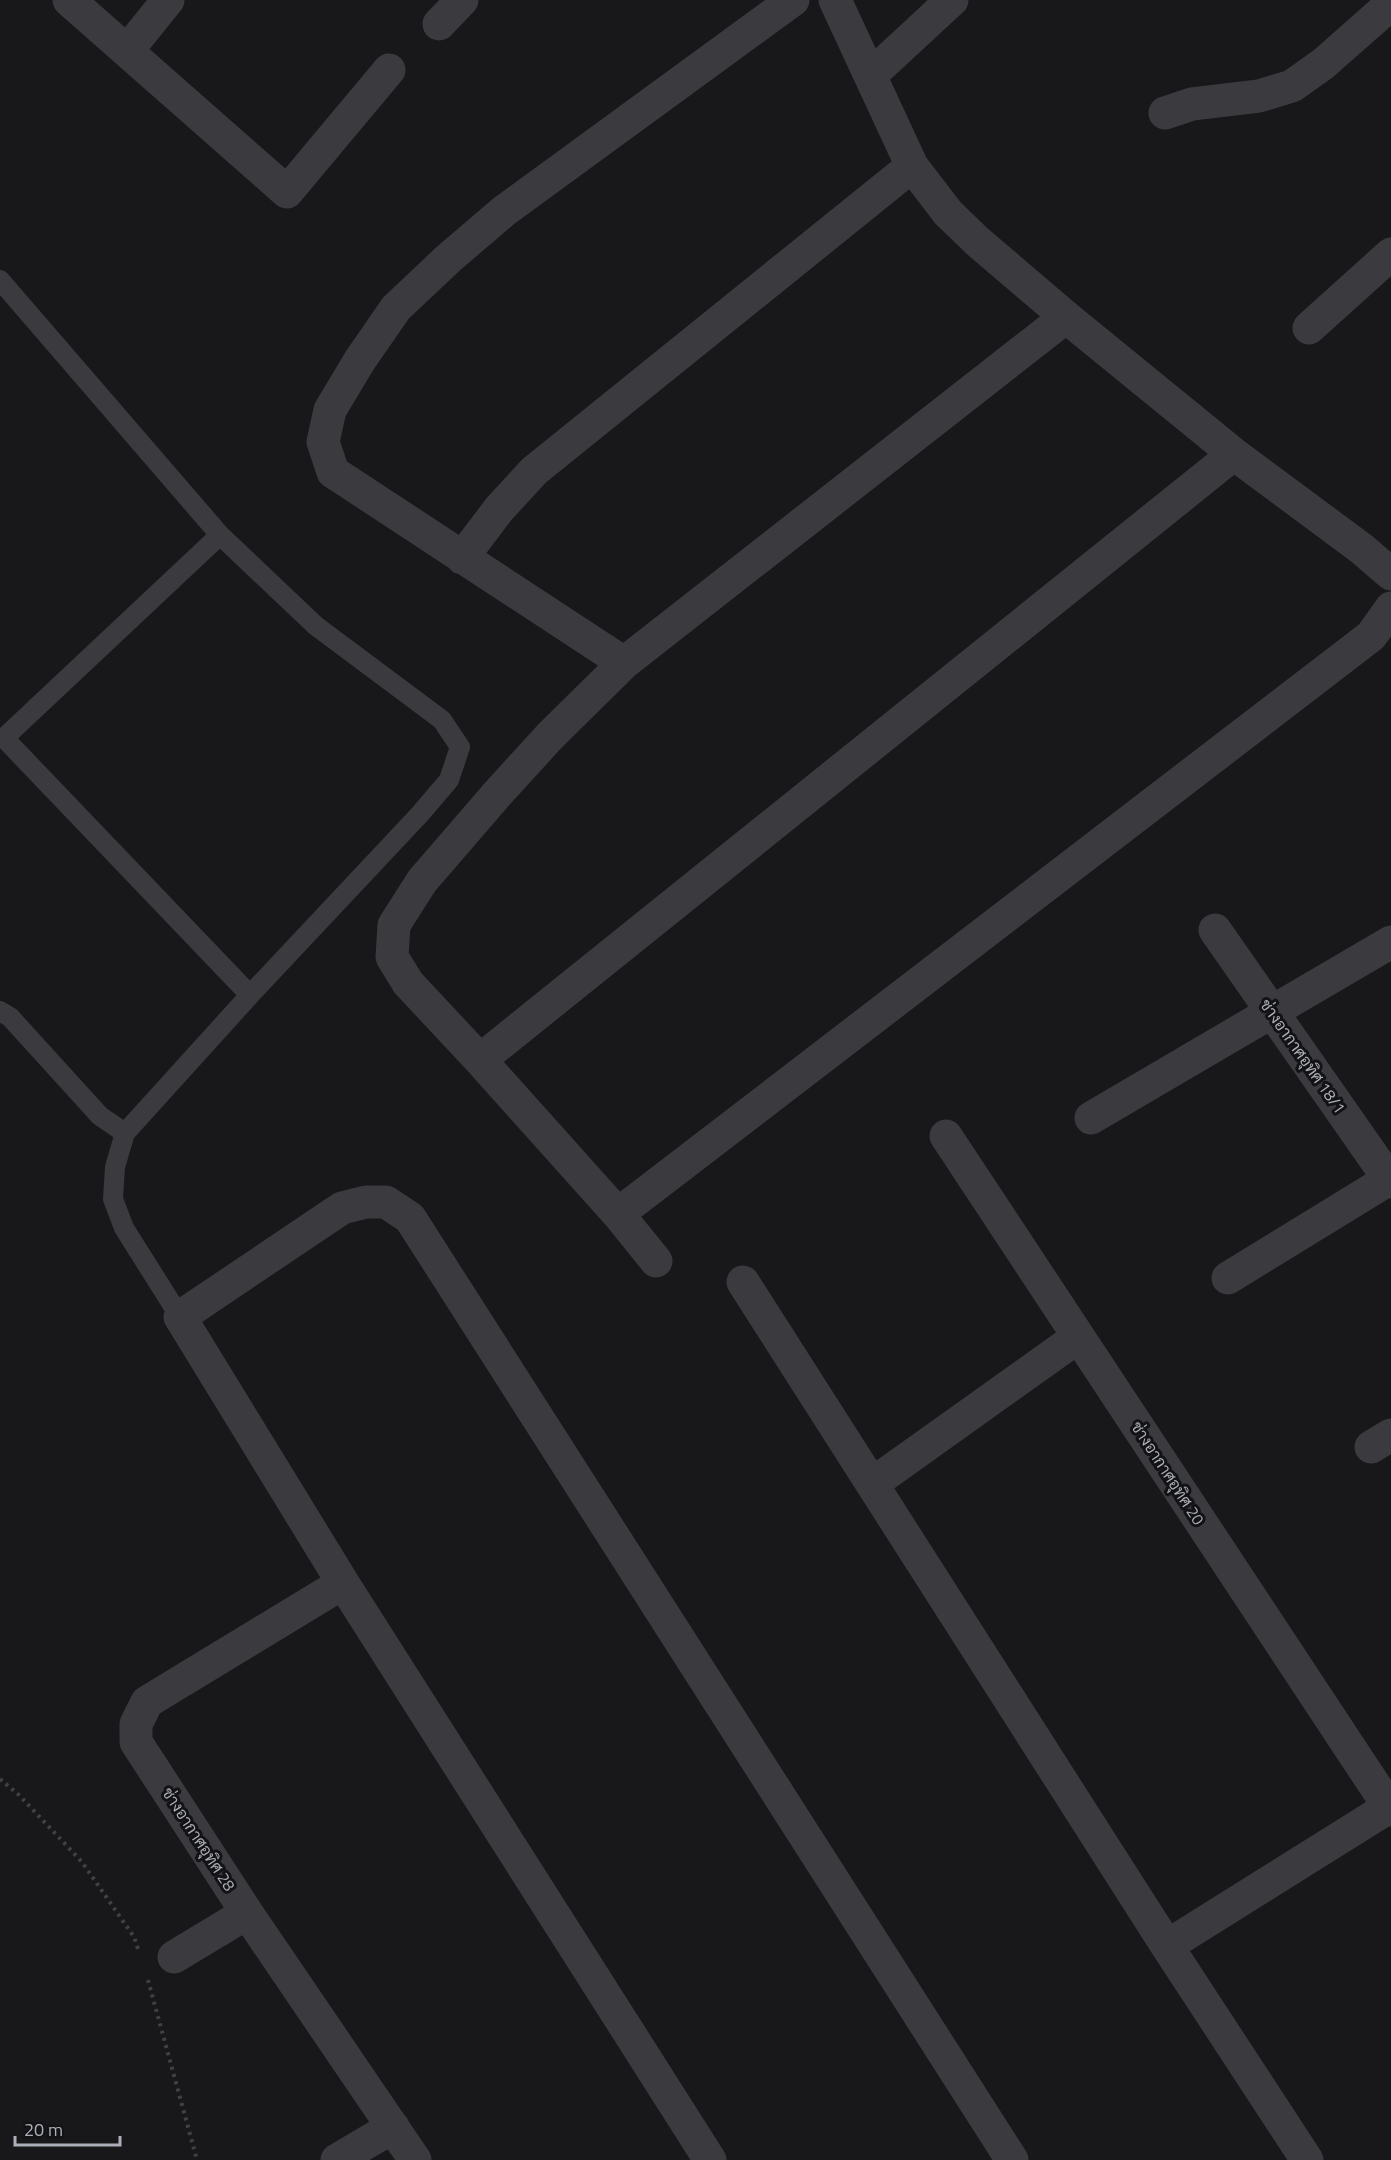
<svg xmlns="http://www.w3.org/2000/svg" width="1391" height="2160" viewBox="0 0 1391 2160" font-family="'Titillium Web',Sarabun,sans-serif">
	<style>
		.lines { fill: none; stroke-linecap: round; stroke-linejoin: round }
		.path { stroke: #404145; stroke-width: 4; stroke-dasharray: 3 4.5; stroke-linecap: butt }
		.lane { stroke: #3a3a3f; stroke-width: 20 }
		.street { stroke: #3a3a3f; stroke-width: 33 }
		.labels { text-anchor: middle; stroke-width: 6; stroke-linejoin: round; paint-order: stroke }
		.street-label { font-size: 16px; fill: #acafb8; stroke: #131315 }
	</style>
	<rect width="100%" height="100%" fill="#18181a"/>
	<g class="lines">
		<path class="path" d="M0 1779 19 1795 82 1862 134 1937 139 1952
			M148 1980 197 2160"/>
		<path class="lane" d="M0 280 220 535 316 626 442 720 460 747 449 780 420 814 250 995 125 1133 115 1167 113 1199 124 1228 180 1317
			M220 535 4 738 250 995
			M0 1011 10 1017 100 1116 125 1133"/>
		<path class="street" d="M69 0 287 192 389 70
			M835 0 912 166 948 213 977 241 1066 317 1234 454 1362 549 1391 574
			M439 24 462 0
			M127 51 168 0
			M871 75 952 0
			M1165 113 1192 104 1259 96 1292 86 1323 64 1391 4
			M1309 328 1391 254
			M462 558 499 509 534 471 912 166
			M624 663 333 472 323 442 330 410 360 360 396 308 449 258 504 211 793 0
			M1215 930 1391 1182
			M480 1060 1234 454
			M1091 1118 1391 942
			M946 1136 1391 1810
			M618 1214 1371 636 1391 608
			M656 1261 618 1214 480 1060 408 983 392 957 394 925 422 881 498 793 550 736 624 663 1066 317
			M1228 1278 1391 1178
			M743 1282 1167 1946 1307 2160
			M1371 1447 1391 1435
			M872 1484 1078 1337
			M343 1583 147 1702 136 1724V1742L247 1913 415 2160
			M1167 1946 1389 1807
			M174 1957 247 1913
			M337 2160 393 2127
			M710 2160 343 1583 180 1317 342 1208 366 1202H386L410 1218 1012 2160"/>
	</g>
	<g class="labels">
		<g class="street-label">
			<text transform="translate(1303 1056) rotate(55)" y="6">ช่างอากาศอุทิศ 18/1</text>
			<text transform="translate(1168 1473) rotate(57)" y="6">ช่างอากาศอุทิศ 20</text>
			<text transform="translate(199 1839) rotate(57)" y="6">ช่างอากาศอุทิศ 28</text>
		</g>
	</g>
	<path d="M15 2136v9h105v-9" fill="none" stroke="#acafb8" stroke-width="3"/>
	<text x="24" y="2136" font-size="18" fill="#acafb8" stroke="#131315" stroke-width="4.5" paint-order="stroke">20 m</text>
</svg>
